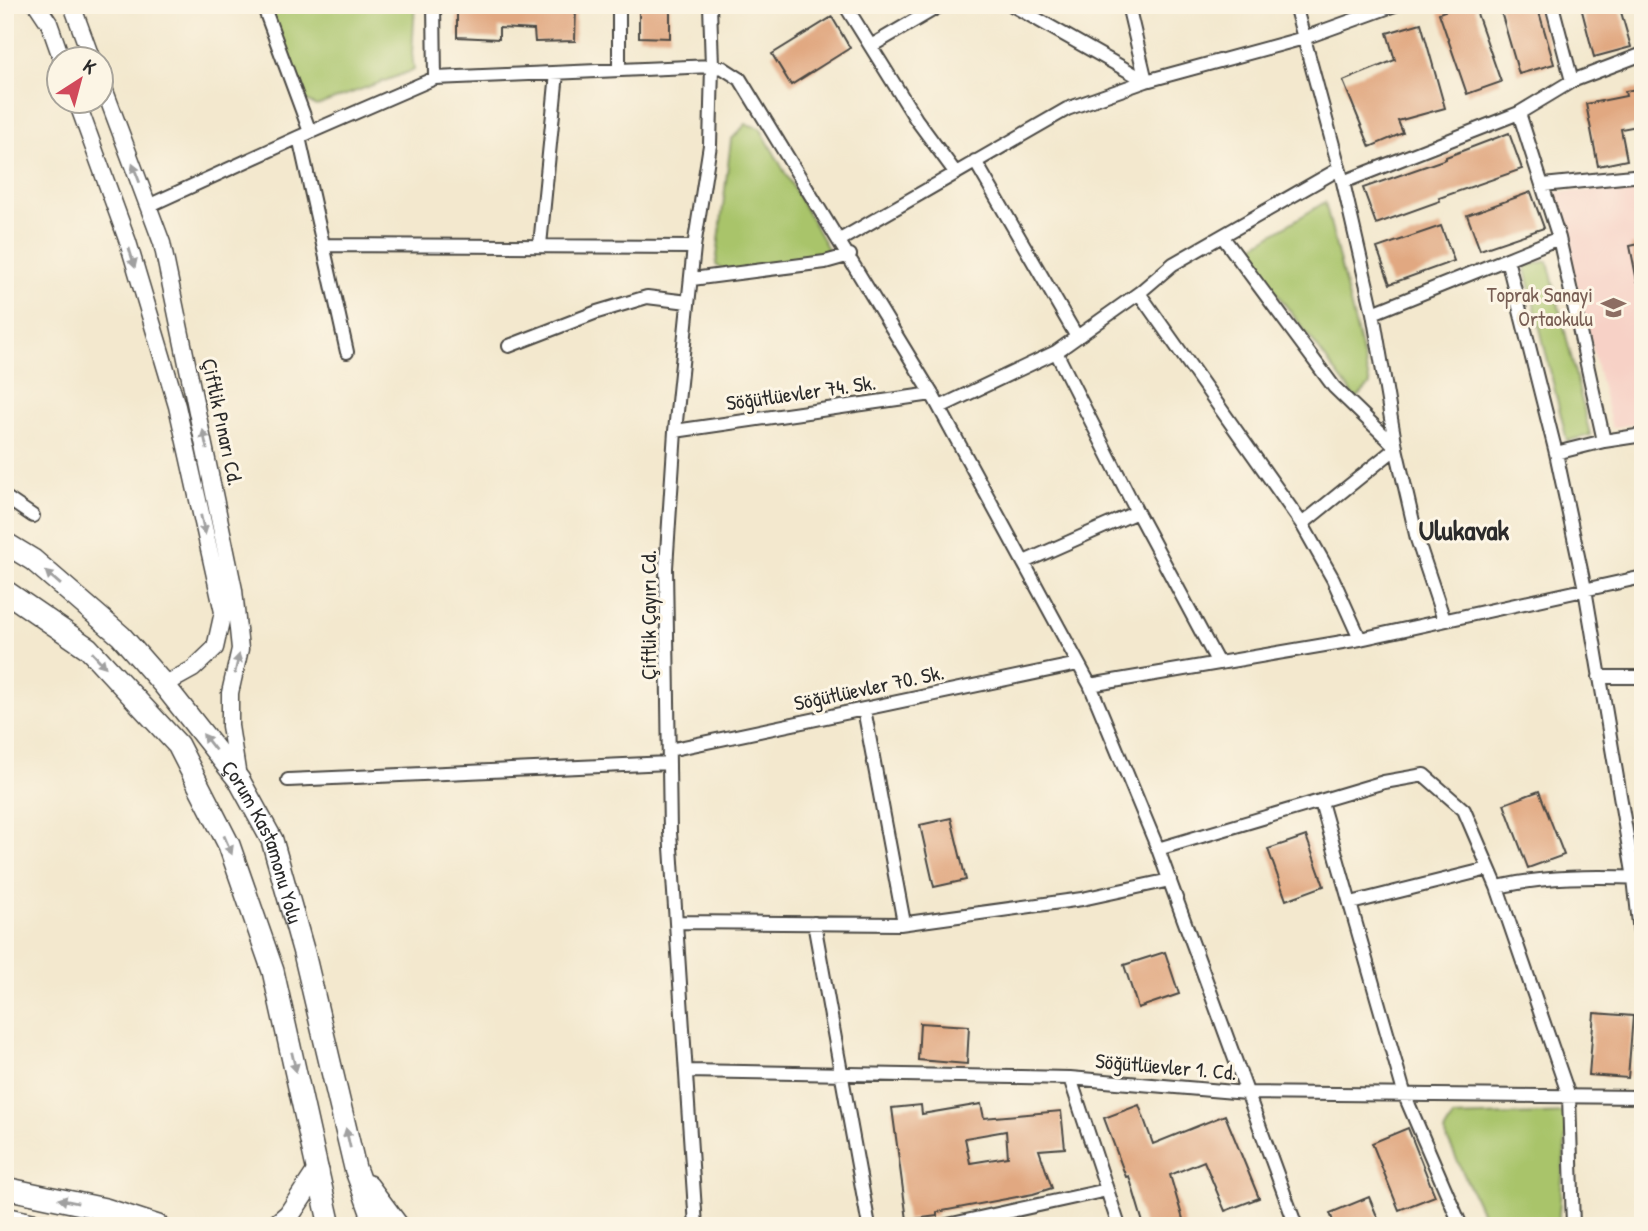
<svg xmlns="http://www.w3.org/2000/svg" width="1648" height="1231" viewBox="0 0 1648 1231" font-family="'Patrick Hand',sans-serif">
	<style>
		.built { fill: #f7d1c6 }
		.green { fill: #a9c46a; stroke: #6a784a; stroke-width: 2 }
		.building { fill: #e1a881; fill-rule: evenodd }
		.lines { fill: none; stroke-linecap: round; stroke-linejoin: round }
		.minor-casing { stroke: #494743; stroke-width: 16 }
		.tertiary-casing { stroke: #494743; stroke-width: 19 }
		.trunk-casing { stroke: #494743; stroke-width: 24 }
		.minor { stroke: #fff; stroke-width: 12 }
		.tertiary { stroke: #fff; stroke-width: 16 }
		.trunk { stroke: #fff; stroke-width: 21 }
		.oneway { fill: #a0a0a0 }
		.labels { text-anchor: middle; stroke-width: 6; stroke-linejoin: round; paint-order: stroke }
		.education-label { font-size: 21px; fill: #785e54; stroke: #fcf5e5; text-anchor: end }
		.street-label { font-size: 21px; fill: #2b2b2b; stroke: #fcf5e5 }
		.district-label { font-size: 28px; font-weight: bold; fill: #2b2b2b; stroke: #fcf5e5 }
	</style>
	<rect width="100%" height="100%" fill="#fcf5e5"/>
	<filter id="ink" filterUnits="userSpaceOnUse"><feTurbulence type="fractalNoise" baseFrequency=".0143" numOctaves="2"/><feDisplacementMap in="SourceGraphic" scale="14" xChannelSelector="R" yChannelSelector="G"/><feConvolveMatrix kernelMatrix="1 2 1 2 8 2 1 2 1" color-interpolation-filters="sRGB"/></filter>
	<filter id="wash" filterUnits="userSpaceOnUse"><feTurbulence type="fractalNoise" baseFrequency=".00686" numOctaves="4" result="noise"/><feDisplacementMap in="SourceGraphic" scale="28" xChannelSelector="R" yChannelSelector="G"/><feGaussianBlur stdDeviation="1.57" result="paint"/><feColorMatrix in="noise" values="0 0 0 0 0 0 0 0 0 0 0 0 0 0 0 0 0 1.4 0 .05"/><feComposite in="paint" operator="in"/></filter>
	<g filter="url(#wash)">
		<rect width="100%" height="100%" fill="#f3e8ce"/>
		<path class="built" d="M1643 189V422L1612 428 1554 192Z"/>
		<path class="green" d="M267 5H415L412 53 414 70 316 106 302 99Z
			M746 124 760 128 828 249 824 258 726 272 716 265 731 140Z
			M1325 202 1370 385 1356 399 1245 251Z
			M1548 261 1590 435 1567 441 1525 266Z
			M1568 1113 1558 1224 1488 1226 1444 1132 1453 1117Z"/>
		<g id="blocks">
			<path class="building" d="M457 5H576L575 41 535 42 534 30 499 28V39L457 37Z
				M639 5H670V38L639 37Z
				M1461 5H1474L1501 82 1467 94 1439 13Z
				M1499 5H1537L1554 64 1519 74Z
				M1589 5H1619L1631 47 1594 57 1581 7Z
				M832 17 850 48 791 85 772 54Z
				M1421 23 1445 108 1398 121 1403 133 1370 147 1343 81 1395 60 1387 33Z
				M1643 88V125L1621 129 1627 160 1598 166 1586 104 1626 96 1625 91Z
				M1509 133 1522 169 1439 198 1440 201 1376 224 1363 188 1446 159V157Z
				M1531 192 1544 228 1480 250 1467 215Z
				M1441 226 1454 261 1390 284 1377 248Z
				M1643 243V281H1637L1630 246Z
				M1539 791 1564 855 1528 868 1504 804Z
				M951 818 966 880 934 887 920 825Z
				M1306 836 1324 886 1286 900 1268 849Z
				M1165 952 1179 994 1138 1008 1124 965Z
				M1594 1013 1633 1016 1628 1078 1589 1075Z
				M920 1023 969 1026 967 1064 918 1060Z
				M981 1104 984 1118 1061 1111 1065 1148 1039 1150 1052 1188 1033 1194 937 1212V1216L907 1220 892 1108 921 1105 922 1114ZM1006 1131 1008 1157 970 1163 965 1138Z
				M1139 1105 1153 1144 1225 1115 1259 1198 1225 1211 1204 1161 1170 1175 1185 1226H1144L1129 1176 1126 1177 1104 1118Z
				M1408 1128 1435 1196 1399 1210 1372 1143Z
				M1369 1197 1379 1221 1368 1226H1335L1330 1213Z"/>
		</g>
	</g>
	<g filter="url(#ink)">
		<use href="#blocks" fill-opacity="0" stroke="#494743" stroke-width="2"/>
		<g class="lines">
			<defs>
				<path id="minor" d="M263 5 310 132
					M434 5 435 78
					M845 5 916 119 955 172
					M1012 5 1146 81
					M1128 5 1146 81
					M1295 5 1343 182 1373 313 1396 448 1417 539 1444 620
					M1552 5 1572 81
					M871 46 941 5
					M619 70V5
					M1519 113 1559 238 1604 441
					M299 137 347 352
					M975 161 1077 337
					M1343 182 1519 113 1572 81 1643 54
					M1543 185 1643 175
					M148 206 299 137 435 78 712 66 723 68 740 79 932 394 1090 685 1158 849 1296 1226
					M1222 236 1334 387 1396 447
					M840 240 1067 109 1146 81 1304 38 1395 5
					M323 245 694 247
					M540 245 557 73
					M1507 259 1556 453 1585 589 1634 878 1643 961
					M692 279 825 262 850 255
					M1139 293 1302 524 1333 579 1360 639
					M1373 313 1559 238
					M509 346 597 312 647 297 688 302
					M1056 352 1137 512 1218 663
					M940 407 1056 352 1139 293 1173 264 1339 169
					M675 431 932 394
					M1556 453 1604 441 1643 435
					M5 497 33 516
					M1302 524 1396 448
					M1024 562 1137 512
					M1599 677H1643
					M1090 685 1360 639 1643 577
					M864 709 904 923
					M669 750 1078 664
					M288 780 669 763
					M1321 802 1405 1096 1461 1226
					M1158 849 1384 782 1424 775 1464 810 1497 887 1569 1096 1573 1226
					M1497 887C1545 876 1594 876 1643 878
					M1351 903 1488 869
					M676 922 900 924 1082 899 1170 880
					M814 923 869 1226
					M686 1071 1070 1078 1246 1093 1643 1097
					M1070 1078 1119 1226
					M696 1226 670 832 666 568 675 431 694 247 710 145 712 66 710 5
					M943 1226 1107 1190"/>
				<path id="tertiary" d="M37 5 49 23 62 60
					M72 5 92 60
					M102 83 162 243 234 590 240 649 230 693V726L238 777
					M77 102 128 242 177 406 223 612 215 648 193 669 164 685"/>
				<g id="trunk">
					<path id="s1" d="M5 543 33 560 121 636 164 685 239 780 272 840 304 953 355 1168 376 1226"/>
					<path d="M5 591 88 648 178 745 229 845 273 971 330 1226"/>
					<path d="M368 1186 398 1226"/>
					<path d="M5 1188 105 1209 158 1226"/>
					<path d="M5 1218 41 1226"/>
					<path d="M276 1226 289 1215 318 1171"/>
				</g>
			</defs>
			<use href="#minor" class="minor-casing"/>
			<use href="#tertiary" class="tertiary-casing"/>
			<use href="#trunk" class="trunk-casing"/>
			<use href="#minor" class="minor"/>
			<use href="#tertiary" class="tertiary"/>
			<use href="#trunk" class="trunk"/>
		</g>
		<defs><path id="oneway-solid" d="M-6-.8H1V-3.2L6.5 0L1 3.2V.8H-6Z" transform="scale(1.75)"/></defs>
		<g class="oneway">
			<use href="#oneway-solid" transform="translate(136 173) rotate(-111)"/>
			<use href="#oneway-solid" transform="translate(132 258) rotate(73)"/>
			<use href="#oneway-solid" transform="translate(205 440) rotate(-102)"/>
			<use href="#oneway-solid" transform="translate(203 525) rotate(77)"/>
			<use href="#oneway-solid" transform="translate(53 578) rotate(-139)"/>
			<use href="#oneway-solid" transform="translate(99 660) rotate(47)"/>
			<use href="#oneway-solid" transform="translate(237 664) rotate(-77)"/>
			<use href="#oneway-solid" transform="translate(209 742) rotate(-128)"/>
			<use href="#oneway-solid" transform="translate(228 845) rotate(67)"/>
			<use href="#oneway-solid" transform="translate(294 1062) rotate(77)"/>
			<use href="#oneway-solid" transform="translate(348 1138) rotate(-103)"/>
			<use href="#oneway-solid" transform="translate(68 1201) rotate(-168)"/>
		</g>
	</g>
	<defs>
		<symbol id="school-bare" viewBox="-9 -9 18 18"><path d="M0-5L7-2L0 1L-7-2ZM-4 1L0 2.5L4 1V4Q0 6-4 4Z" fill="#8d6e63" stroke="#fcf5e5" stroke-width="2.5" paint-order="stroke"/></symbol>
	</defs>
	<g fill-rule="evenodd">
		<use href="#school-bare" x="1596" y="290" width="35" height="35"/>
	</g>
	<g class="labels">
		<g class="education-label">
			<text x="1593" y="302">Toprak Sanayi<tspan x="1593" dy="24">Ortaokulu</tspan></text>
		</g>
		<g class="street-label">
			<text transform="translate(801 393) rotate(-8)" y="7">Söğütlüevler 74. Sk.</text>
			<text transform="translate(222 422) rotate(78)" y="7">Çiftlik Pınarı Cd.</text>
			<text transform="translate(649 615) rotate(-90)" y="7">Çiftlik Çayırı Cd.</text>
			<text transform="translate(869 688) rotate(-12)" y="7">Söğütlüevler 70. Sk.</text>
			<text dy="7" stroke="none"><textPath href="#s1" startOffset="402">Çorum Kastamonu Yolu</textPath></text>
			<text transform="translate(1166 1067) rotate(5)" y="7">Söğütlüevler 1. Cd.</text>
		</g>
		<g class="district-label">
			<text x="1464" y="540">Ulukavak</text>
		</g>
	</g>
	<rect width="1648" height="1231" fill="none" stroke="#fcf5e5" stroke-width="28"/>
	<g transform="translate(80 80) rotate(36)"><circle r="33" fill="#fcf5e5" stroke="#a8a49b" stroke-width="2"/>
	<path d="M0-5L12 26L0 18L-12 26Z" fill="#d1495b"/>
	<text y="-10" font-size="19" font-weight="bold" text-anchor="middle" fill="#2b2b2b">K</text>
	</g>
</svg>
